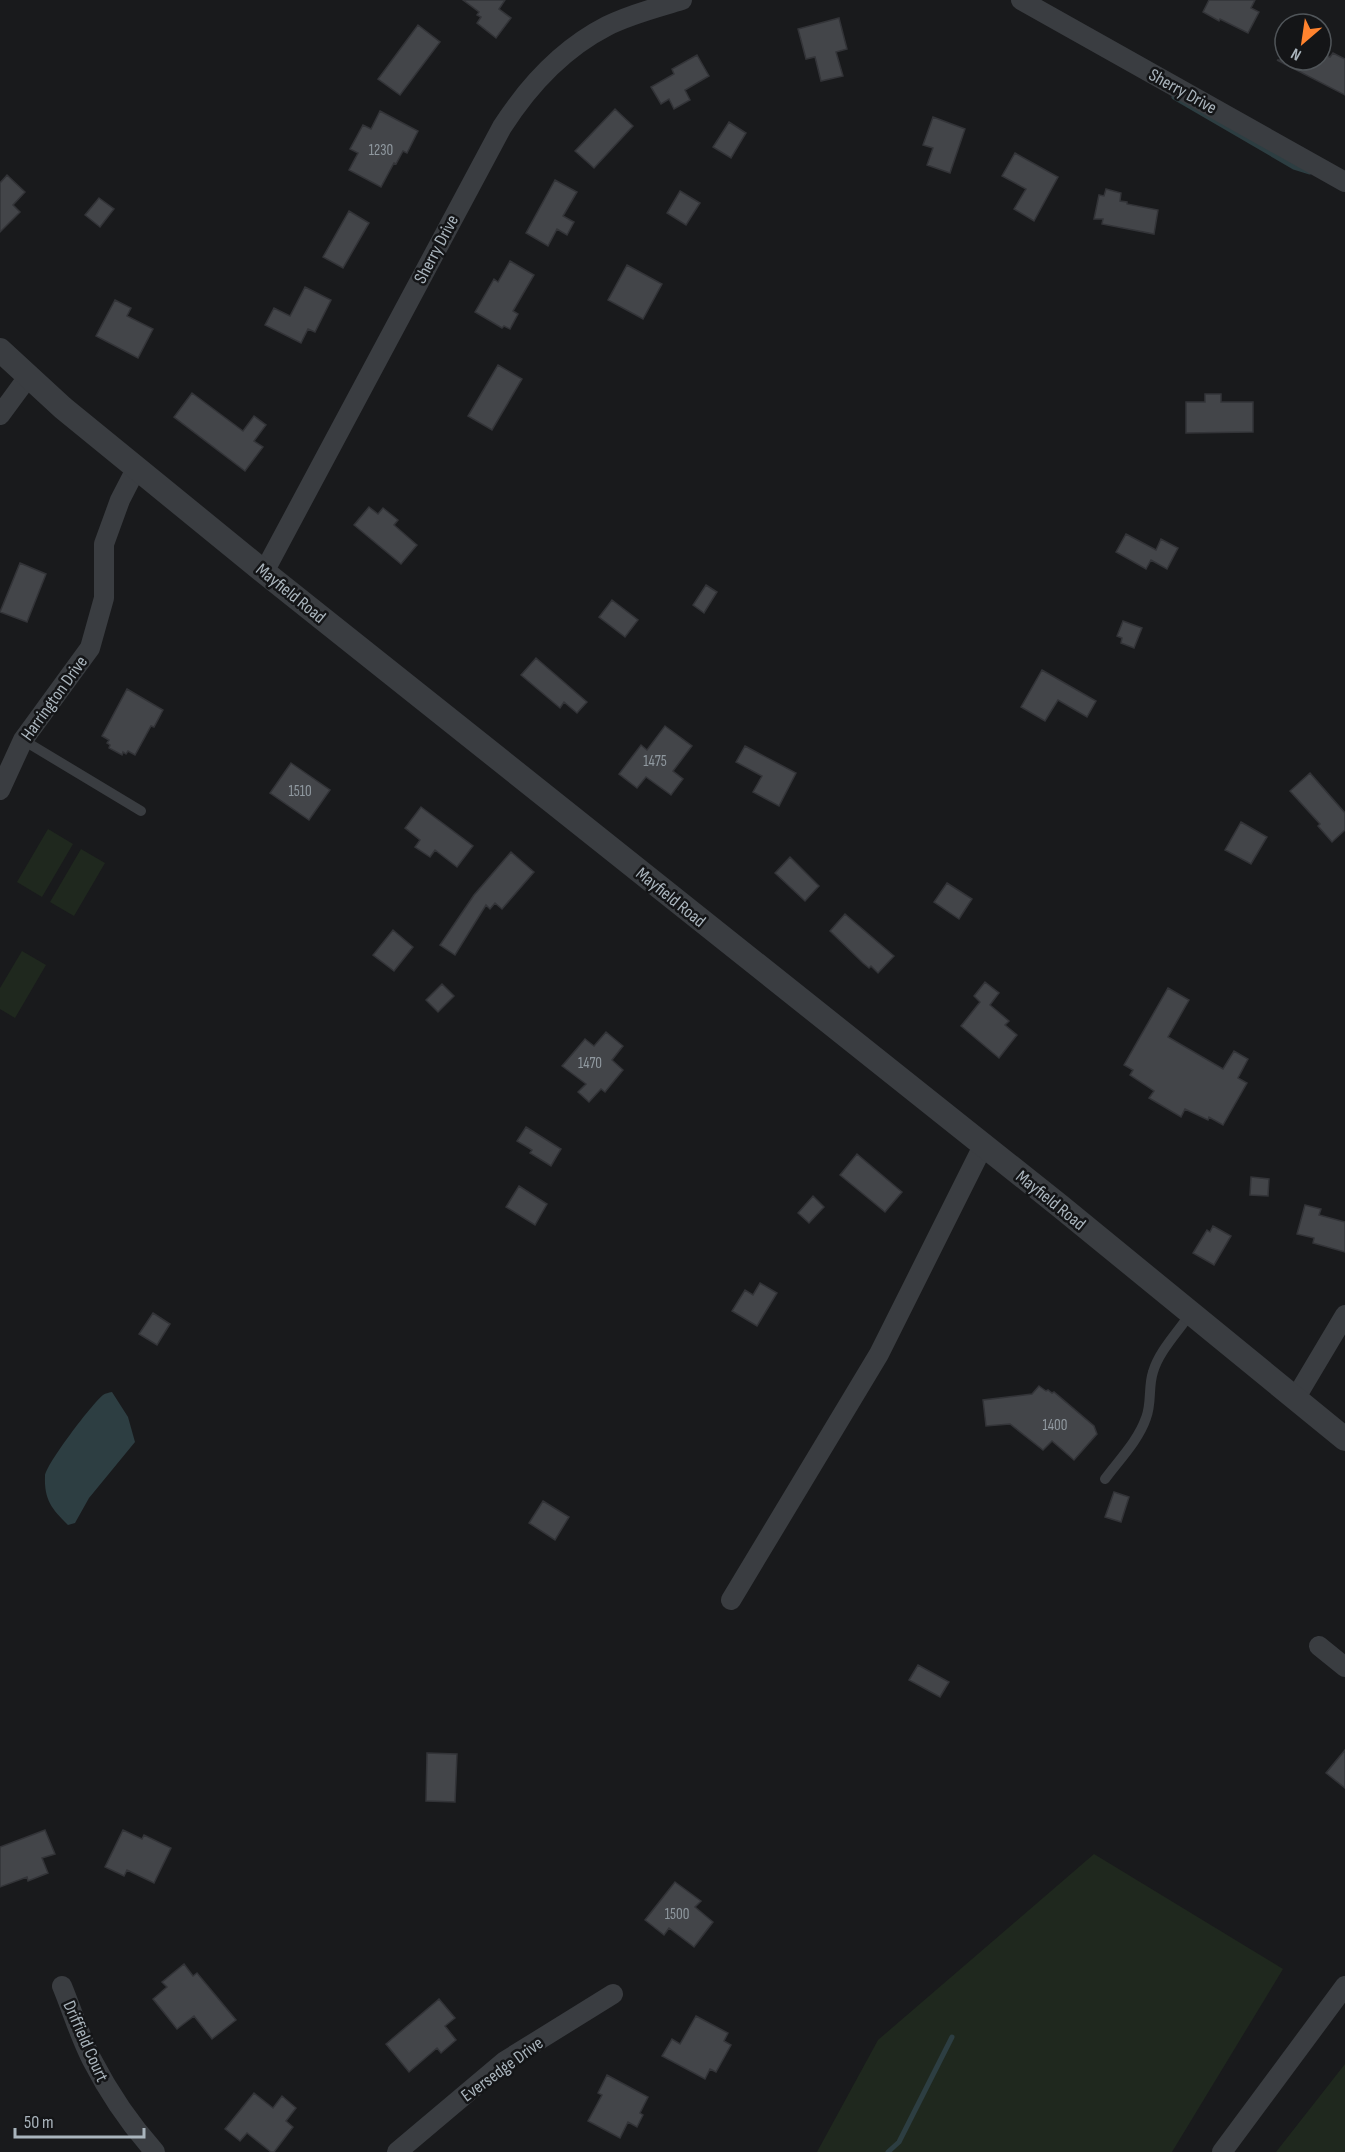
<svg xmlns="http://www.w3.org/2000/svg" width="1345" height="2152" viewBox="0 0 1345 2152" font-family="'Sofia Sans Condensed',sans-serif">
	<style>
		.green { fill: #1f281e }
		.water { fill: #2d3e42 }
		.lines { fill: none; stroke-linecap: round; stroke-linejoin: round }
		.stream { stroke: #2d3e42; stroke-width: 5 }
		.building { fill: #434549; stroke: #333438; stroke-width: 1.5 }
		.service { stroke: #3a3d41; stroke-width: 10 }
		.minor { stroke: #3a3d41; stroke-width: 20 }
		.tertiary { stroke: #3a3d41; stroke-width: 24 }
		.labels { text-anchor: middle; stroke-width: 5; stroke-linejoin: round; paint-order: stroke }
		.number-label { font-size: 15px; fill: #9099a0 }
		.street-label { font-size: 18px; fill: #aab5bd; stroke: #141517 }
	</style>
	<rect width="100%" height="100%" fill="#191a1c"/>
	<path class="green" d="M48 829 73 844 42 897 17 882Z
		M81 849 105 863 74 916 50 902Z
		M22 951 46 965 15 1018 0 1009V988Z
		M1094 1854 1283 1969 1172 2152H817L878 2040Z
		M1345 2064V2152H1276Z"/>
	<path class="water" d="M112 1392 128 1417 135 1442 89 1498 75 1523 68 1525C52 1509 44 1500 45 1476 46 1464 92 1404 103 1395 106 1393 108 1393 112 1392Z"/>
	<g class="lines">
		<path class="stream" d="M1174 97 1294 167 1310 172
			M888 2152 899 2142 952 2037"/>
	</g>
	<path class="building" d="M463 0H505L499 9 511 18 496 38 477 23 481 17 477 15 479 12Z
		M1209 0H1255L1251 8 1259 12 1248 33 1220 19 1219 21 1203 12Z
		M839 18 847 49 836 52 843 76 821 81 815 57 806 59 798 29Z
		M418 25 440 42 400 95 378 79Z
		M1321 53 1330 57 1333 53 1345 59V95L1277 60H1321Z
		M697 55 709 76 685 90 690 100 674 109 669 99 661 104 651 87 674 74 672 69Z
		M615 109 633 126 594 168 575 151Z
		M380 111 418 131 407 153 403 151 396 164 394 163 381 187 349 170 358 153 350 149 363 125 371 129Z
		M933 117 965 129 950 173 927 165 933 148 923 145Z
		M729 122 746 133 731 158 713 147Z
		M1015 153 1058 177 1034 221 1014 209 1026 189 1002 176Z
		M7 175 25 192 13 205 20 212 0 232V183Z
		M555 180 577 192 563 216 574 222 567 235 557 229 548 246 526 233Z
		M1106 189 1121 193 1120 201 1127 202V204L1158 210 1154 234 1102 224 1103 219H1094L1099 195 1104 196Z
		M680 191 700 203 686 225 667 213Z
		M99 198 114 209 100 227 85 215Z
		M349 211 369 223 343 268 323 257Z
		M510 261 534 275 513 311 518 314 510 329 504 326 502 328 475 312 494 279 498 282Z
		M627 265 662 284 643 319 608 300Z
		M305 287 331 300 315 332 308 329 301 343 265 325 274 308 290 316Z
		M115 300 131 308 127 316 153 329 138 358 96 336Z
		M498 365 522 379 492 430 468 416Z
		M192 393 243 431 254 416 266 425 254 441 263 447 245 471 174 417Z
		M1205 394H1221V402H1253V432L1186 433V402H1205Z
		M369 507 378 514 383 508 398 520 394 525 417 545 401 564 354 525Z
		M1126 534 1156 550 1161 539 1178 548 1167 569 1151 560 1146 569 1116 552Z
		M20 563 46 574 27 622 0 612Z
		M706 585 717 592 704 613 693 605Z
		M612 600 638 620 625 637 599 617Z
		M1123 621 1142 628 1134 648 1121 643 1122 638 1117 636Z
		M536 658 587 702 577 713 564 702 560 708 521 675Z
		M1042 670 1096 701 1087 717 1058 700 1045 721 1021 707Z
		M127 689 163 710 154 727 151 726 135 755 128 751 126 754 123 752 122 755 109 748 110 745 107 743 109 740 102 736Z
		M665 726 692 746 673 771 683 779 671 795 646 777 637 788 619 774 641 745 647 750Z
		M745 746 796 773 779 806 753 792 762 776 736 762Z
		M291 763 330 790 309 820 270 793Z
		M1310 773 1345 813V830L1332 842 1318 826 1320 824 1290 791Z
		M421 807 473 846 457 867 435 850 430 857 415 847 420 840 405 828Z
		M1241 822 1267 837 1251 864 1225 850Z
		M511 852 534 872 502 909 495 903 490 909 486 905 455 955 440 945 474 895Z
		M790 857 819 886 805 901 775 873Z
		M947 883 972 899 959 919 934 902Z
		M845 914 894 956 878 973 871 966 869 968 863 963 830 931Z
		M393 930 413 947 394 971 373 955Z
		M985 982 999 993 990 1005 1009 1021 1005 1025 1017 1035 999 1058 961 1026 980 1002 974 996Z
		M442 984 454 996 438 1012 426 1000Z
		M1168 988 1189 1000 1168 1037 1223 1069 1234 1051 1248 1059 1238 1078 1247 1083 1223 1125 1209 1117 1208 1120 1185 1109 1181 1117 1149 1098 1154 1091 1130 1075 1133 1070 1124 1065Z
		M606 1032 623 1046 612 1060 623 1070 605 1092 601 1089 589 1102 578 1092 586 1084 562 1066 585 1039 594 1046Z
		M526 1127 561 1149 551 1166 530 1153 532 1150 517 1141Z
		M857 1154 902 1192 885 1212 840 1175Z
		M1251 1177 1269 1179 1268 1196 1250 1195Z
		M519 1186 547 1204 535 1225 506 1207Z
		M813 1196 824 1207 809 1223 798 1213Z
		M1305 1205 1321 1209 1319 1215 1345 1222V1252L1313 1243 1314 1238 1297 1234Z
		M1213 1226 1231 1236 1214 1265 1193 1253 1207 1230 1210 1232Z
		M760 1283 777 1293 757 1326 732 1311 745 1290 753 1295Z
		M153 1313 170 1324 157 1345 139 1334Z
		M1039 1386 1046 1391 1048 1390 1052 1393 1054 1392 1094 1426 1097 1434 1074 1460 1052 1441 1043 1450 1010 1424 986 1426 983 1400 1032 1394Z
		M1114 1492 1129 1497 1121 1522 1105 1517Z
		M543 1501 569 1517 555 1540 529 1523Z
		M918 1665 949 1682 940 1697 909 1680Z
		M1345 1750V1788L1326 1773Z
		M427 1753 457 1754 455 1802 426 1801Z
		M45 1830 55 1854 42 1858 48 1873 28 1881 27 1877 0 1887V1847Z
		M123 1830 142 1839 144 1835 171 1848 154 1883 127 1870 124 1876 105 1867Z
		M675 1882 701 1901 695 1907 713 1922 694 1947 669 1928 664 1935 645 1920Z
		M184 1964 193 1976 197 1973 236 2020 212 2039 194 2016 177 2029 153 1999 167 1987 162 1982Z
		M439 1999 455 2018 445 2026 456 2040 441 2053 437 2048 409 2072 386 2044Z
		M696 2016 728 2033 724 2041 731 2045 716 2072 710 2069 705 2079 662 2056 672 2039 680 2044Z
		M607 2075 648 2097 640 2113 643 2115 637 2127 628 2122 620 2138 588 2121 602 2095 598 2093Z
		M254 2093 273 2108 282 2096 296 2108 286 2121 293 2127 274 2152H271L247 2133 240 2141 225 2129Z"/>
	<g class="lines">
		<path class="service" d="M23 740 141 811
			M1105 1479C1119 1460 1138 1441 1146 1418 1152 1403 1148 1387 1153 1372 1159 1351 1178 1332 1190 1314"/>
		<path class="minor" d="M1021 0 1345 182
			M0 415 28 377
			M264 572 502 127C529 85 562 49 607 26 631 14 656 8 682 0
			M0 790 23 740 90 648 104 598V544L120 500 137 467
			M1295 1399 1345 1315
			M731 1600 879 1354 983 1146
			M1319 1646 1345 1667
			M62 1986C72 2010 80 2037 92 2060 109 2093 130 2124 155 2152
			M397 2152 505 2061 613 1994
			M1222 2152 1345 1986"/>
		<path class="tertiary" d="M0 350 63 408 264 572 1060 1206 1345 1439"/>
	</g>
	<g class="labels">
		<g class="number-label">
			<text x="381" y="155">1230</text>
			<text x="655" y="766">1475</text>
			<text x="300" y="796">1510</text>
			<text x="590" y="1068">1470</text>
			<text x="1055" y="1430">1400</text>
			<text x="677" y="1919">1500</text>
		</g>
		<g class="street-label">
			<text transform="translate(1183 91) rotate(29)" y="6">Sherry Drive</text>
			<text transform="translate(436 249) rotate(-62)" y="6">Sherry Drive</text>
			<text transform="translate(291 593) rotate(39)" y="6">Mayfield Road</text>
			<text transform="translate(54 698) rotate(-54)" y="6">Harrington Drive</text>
			<text transform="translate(671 897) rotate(39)" y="6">Mayfield Road</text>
			<text transform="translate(1051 1200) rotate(39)" y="6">Mayfield Road</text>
			<text transform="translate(86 2041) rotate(66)" y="6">Driffield Court</text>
			<text transform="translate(502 2069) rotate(-36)" y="6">Eversedge Drive</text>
		</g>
	</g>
	<g transform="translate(1303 42) rotate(209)"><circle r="28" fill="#141517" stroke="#505559" stroke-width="1.5"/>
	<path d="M0-4.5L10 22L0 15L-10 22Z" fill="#ff832e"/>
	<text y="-9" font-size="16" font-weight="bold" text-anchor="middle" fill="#aab5bd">N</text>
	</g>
	<path d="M15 2128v9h129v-9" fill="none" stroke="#aab5bd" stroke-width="3"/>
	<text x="24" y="2128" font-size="18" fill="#aab5bd" stroke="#141517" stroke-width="4.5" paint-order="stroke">50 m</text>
</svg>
